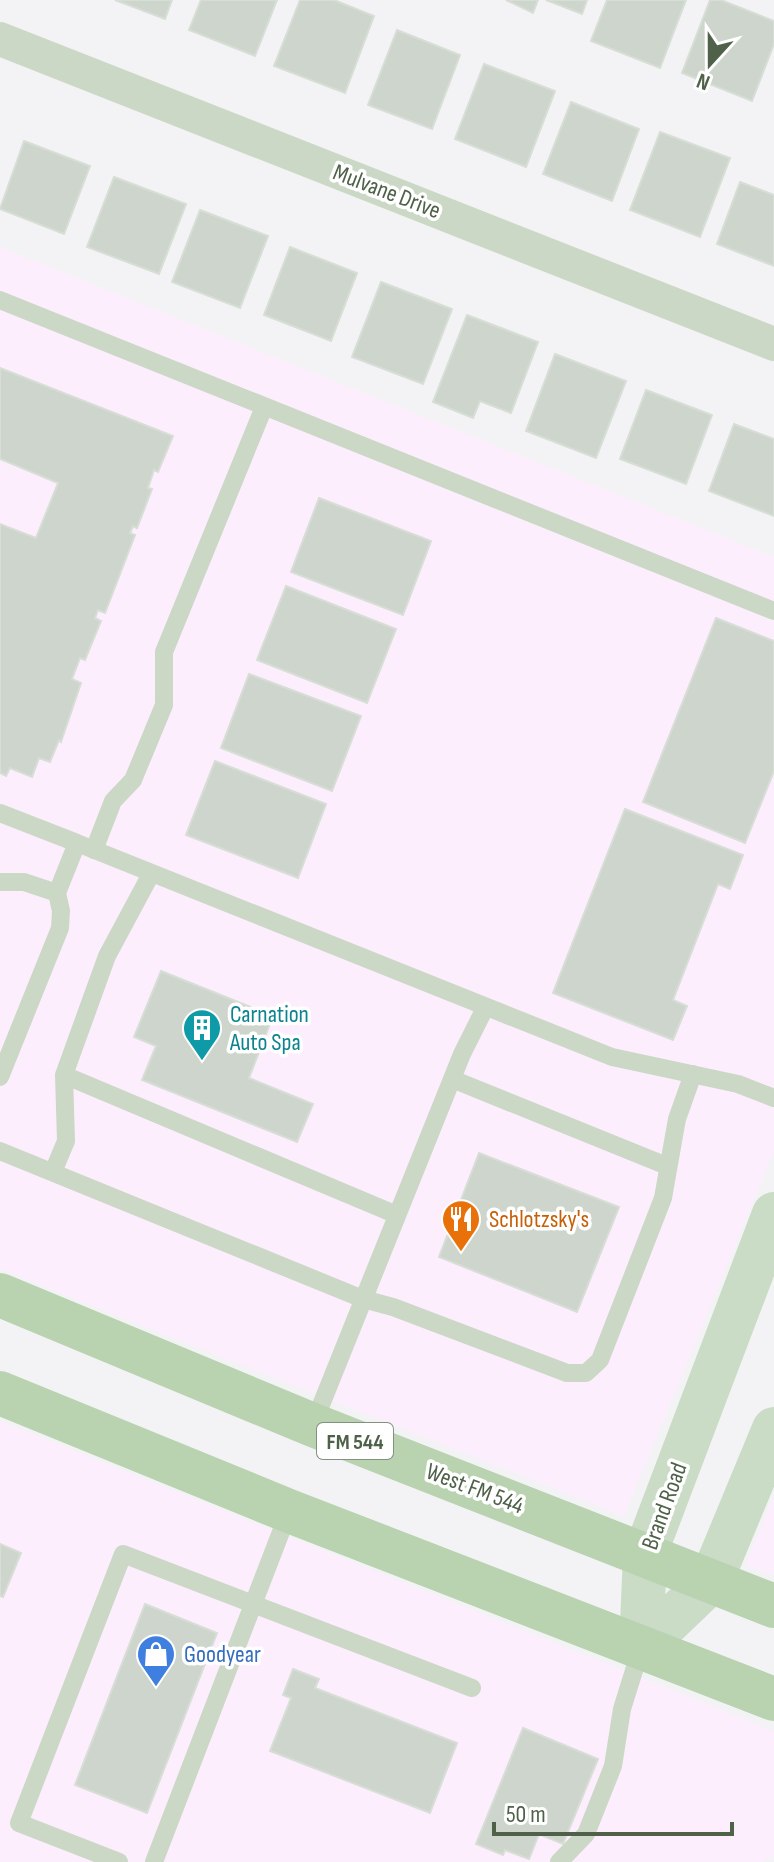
<svg xmlns="http://www.w3.org/2000/svg" width="774" height="1862" viewBox="0 0 774 1862" font-family="'Sofia Sans Condensed',sans-serif">
	<style>
		.commercial { fill: #fdeefe }
		.building { fill: #ced5cd; stroke: #d7ded6; stroke-width: 2 }
		.lines { fill: none; stroke-linecap: round; stroke-linejoin: round }
		.lane { stroke: #cbd8c6; stroke-width: 18 }
		.street { stroke: #cbd8c6; stroke-width: 34 }
		.secondary { stroke: #cadcc5; stroke-width: 44 }
		.primary { stroke: #b9d3b1; stroke-width: 44 }
		.labels { text-anchor: middle; stroke-width: 7; stroke-linejoin: round; paint-order: stroke }
		.shield { fill: #fff; stroke: #849180; stroke-width: 2 }
		.shield-label { font-size: 22px; font-weight: bold; fill: #4f6249 }
		.street-label { font-size: 24px; fill: #4f6249; stroke: #fff }
		.culture-label { font-size: 24px; fill: #0d838f; stroke: #fff; text-anchor: start }
		.food-label { font-size: 24px; fill: #c56008; stroke: #fff; text-anchor: start }
		.shop-label { font-size: 24px; fill: #366cbe; stroke: #fff; text-anchor: start }
	</style>
	<rect width="100%" height="100%" fill="#f3f3f5"/>
	<path class="commercial" d="M0 247 774 557V1151L624 1516 0 1269Z
		M0 1421 774 1731V1857L760 1862H0Z
		M774 1496V1575L746 1565Z"/>
	<path class="building" d="M115 0H172L165 19Z
		M201 0H277L255 56 189 30Z
		M300 0H334L374 16 345 93 274 66Z
		M506 0H538L533 13Z
		M546 0H587L582 14Z
		M607 0H686L660 68 591 41Z
		M710 0H721L774 21V44L752 101 682 73Z
		M397 30 460 55 432 129 368 105Z
		M484 64 555 91 526 167 455 139Z
		M571 102 639 129 612 201 543 174Z
		M660 132 730 158 700 237 630 210Z
		M24 141 90 166 64 234 0 209Z
		M114 177 186 204 159 274 87 247Z
		M740 182 774 195V266L717 244Z
		M200 210 268 236 240 308 172 282Z
		M290 247 357 273 331 341 264 315Z
		M381 282 452 309 423 384 352 357Z
		M467 315 538 342 511 413 480 401 473 418 433 402Z
		M555 354 626 381 596 458 526 431Z
		M0 368 173 436 158 472 154 470 148 488 152 489 137 528 133 526 130 533 135 535 105 613 98 610 95 618 101 621 85 660 80 658 72 679 81 683 61 742 59 740 50 762 39 758 32 777 10 768 6 776 0 773V524L36 538 58 483 0 459Z
		M646 390 712 415 686 484 620 459Z
		M734 424 774 439V516L709 491Z
		M319 498 431 541 403 615 291 572Z
		M286 586 396 629 367 703 257 660Z
		M716 618 774 641V771L745 843 643 802Z
		M249 674 361 716 332 791 221 748Z
		M215 761 326 804 298 878 186 835Z
		M625 809 743 855 730 889 718 884 673 1000 687 1006 673 1040 553 993Z
		M161 971 273 1016 249 1078 313 1104 297 1142 142 1080 156 1046 134 1037Z
		M479 1153 619 1207 577 1312 439 1257Z
		M0 1544 21 1553 3 1597 0 1596Z
		M145 1604 217 1633 147 1813 75 1785Z
		M293 1669 319 1679 315 1688 457 1743 430 1813 270 1751 291 1698 283 1695Z
		M523 1728 598 1759 563 1844 539 1834 529 1859 505 1850 503 1855 476 1844Z"/>
	<g class="lines">
		<path class="lane" d="M0 300 774 611
			M0 813 77 843
			M94 850 113 801 133 780 164 705V652L264 407
			M0 882H24L57 893
			M64 1075 397 1215
			M0 1077 60 928 61 911 57 893 77 843 612 1057 738 1084 774 1098
			M452 1079 667 1166
			M0 1151 363 1299 393 1307 567 1373H586L600 1360 663 1198 677 1119 693 1074
			M53 1172 66 1141 64 1075 107 956 151 874
			M313 1425 462 1054 485 1008
			M119 1862 19 1823 123 1554 472 1688
			M154 1862 289 1511
			M559 1862 586 1834 613 1766 622 1709 641 1648"/>
		<path class="street" d="M0 39 774 344"/>
		<path class="secondary" d="M641 1648 645 1554 774 1214
			M641 1648 711 1581 774 1429"/>
		<path class="primary" d="M0 1295 313 1425 774 1606
			M0 1393 289 1511 774 1699"/>
	</g>
	<defs>
		<symbol id="building-pin" viewBox="-11 -11 22 30"><path d="M0 17L-7.5 6A9.5 9.5 0 1 1 7.5 6Z" fill="#0f9aa8" stroke="#fff"/><path d="M-4-6H4V6H1V3H-1V6H-4ZM-2.5-4.3h1.7v1.8h-1.7ZM.8-4.3h1.7v1.8H.8ZM-2.5-1h1.7V.8h-1.7ZM.8-1h1.7V.8H.8Z" fill="#fff"/></symbol>
		<symbol id="restaurant-pin" viewBox="-11 -11 22 30"><path d="M0 17L-7.5 6A9.5 9.5 0 1 1 7.5 6Z" fill="#e8710a" stroke="#fff"/><path d="M-5-6h1v4h1v-4h1v4h1v-4h1v5L-1.5 .5V6h-2V.5L-5-1ZM5-6V6H3V1.5H1.5Q1.5-4 5-6Z" fill="#fff"/></symbol>
		<symbol id="shop-pin" viewBox="-11 -11 22 30"><path d="M0 17L-7.5 6A9.5 9.5 0 1 1 7.5 6Z" fill="#3f7fe0" stroke="#fff"/><path d="M-5-2.5h2.3a2.7 3.5 0 0 1 5.4 0H5L5.5 6h-11ZM-1.5-2.5h3a1.5 2.3 0 0 0-3 0Z" fill="#fff"/></symbol>
	</defs>
	<g fill-rule="evenodd">
		<use href="#building-pin" x="180" y="1006" width="44" height="60"/>
		<use href="#restaurant-pin" x="439" y="1197" width="44" height="60"/>
		<use href="#shop-pin" x="134" y="1632" width="44" height="60"/>
	</g>
	<g class="labels">
		<rect class="shield" x="317" y="1423" width="76" height="36" rx="6"/>
		<g class="shield-label">
			<text x="355" y="1449">FM 544</text>
		</g>
		<g class="street-label">
			<text transform="translate(387 191) rotate(21)" y="8">Mulvane Drive</text>
			<text transform="translate(475 1488) rotate(21)" y="8">West FM 544</text>
			<text transform="translate(664 1506) rotate(-70)" y="8">Brand Road</text>
		</g>
		<g class="culture-label">
			<text x="230" y="1022">Carnation<tspan x="230" dy="28">Auto Spa</tspan></text>
		</g>
		<g class="food-label">
			<text x="489" y="1227">Schlotzsky's</text>
		</g>
		<g class="shop-label">
			<text x="184" y="1662">Goodyear</text>
		</g>
	</g>
	<g transform="translate(710 64) rotate(201)" stroke="#ffffff" stroke-width="6" paint-order="stroke">
	<path d="M0-6L14 30L0 20L-14 30Z" fill="#4f6249"/>
	<text y="-12" font-size="22" font-weight="bold" text-anchor="middle" fill="#4f6249">N</text>
	</g>
	<path d="M494 1822v12h238v-12" fill="none" stroke="#4f6249" stroke-width="4"/>
	<text x="506" y="1822" font-size="24" fill="#4f6249" stroke="#ffffff" stroke-width="6" paint-order="stroke">50 m</text>
</svg>
